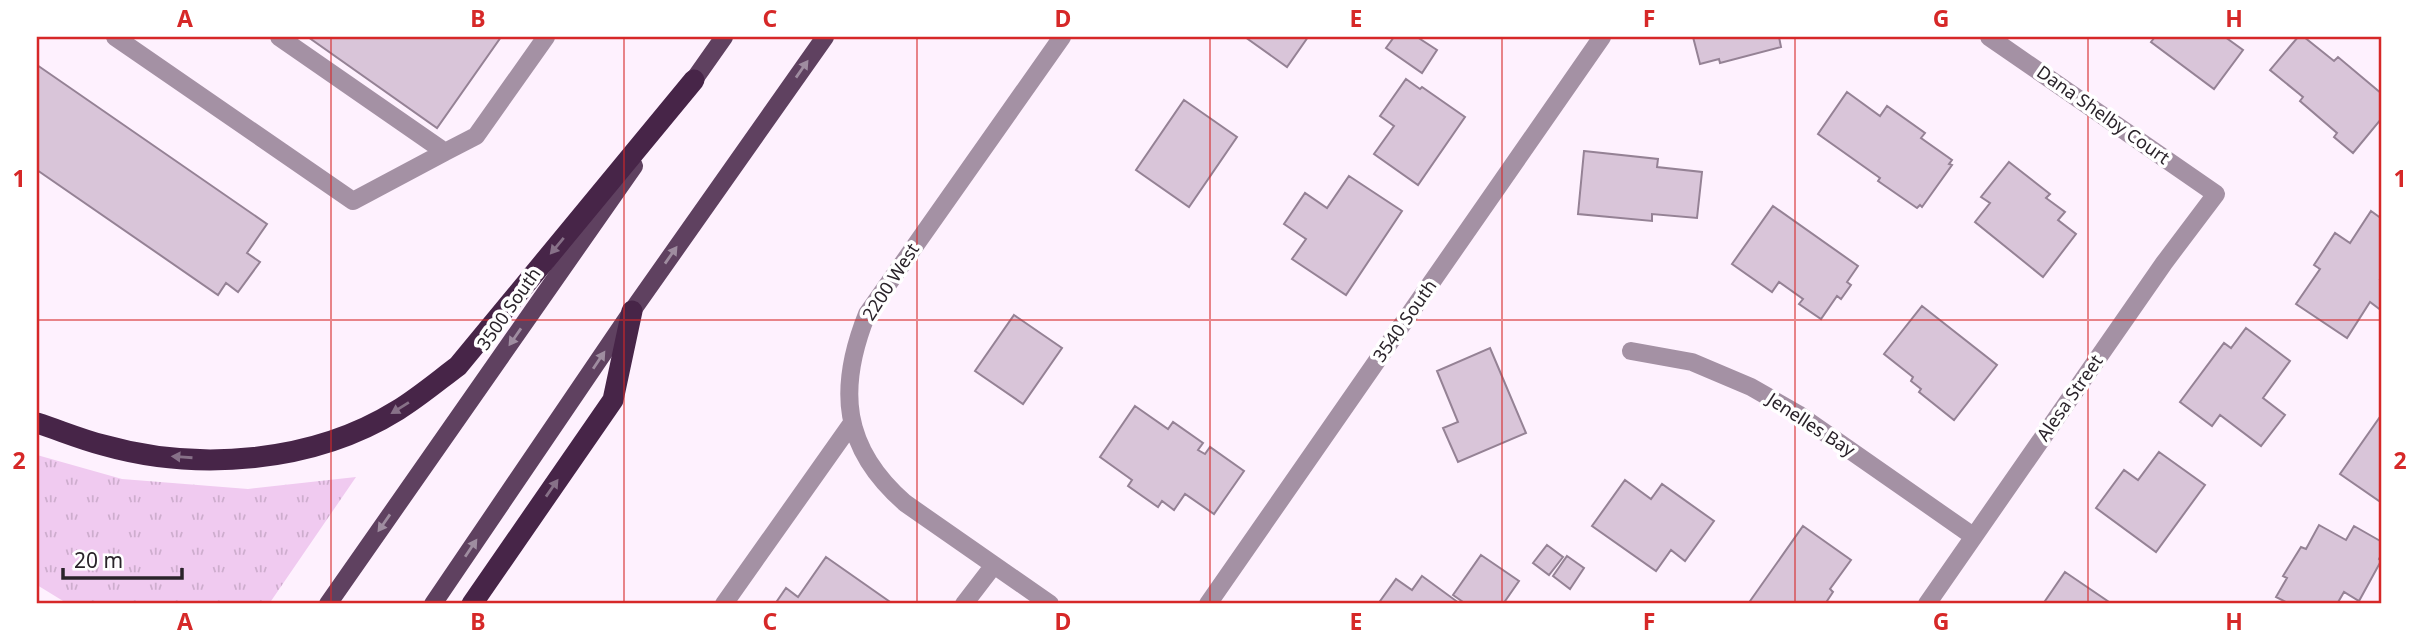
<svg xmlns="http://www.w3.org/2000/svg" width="2419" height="641" viewBox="0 0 2419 641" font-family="'Noto Sans',sans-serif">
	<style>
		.grass { fill: url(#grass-tufts) }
		.building { fill: #d9c5d9; stroke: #958295; stroke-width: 2 }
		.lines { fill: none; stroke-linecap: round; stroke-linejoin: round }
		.minor { stroke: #a491a4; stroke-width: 18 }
		.major { stroke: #5f4160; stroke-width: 18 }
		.highway { stroke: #472548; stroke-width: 21 }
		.oneway { fill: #9f8da0 }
		.oneway2 { fill: #877188 }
		.grid { fill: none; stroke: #d62828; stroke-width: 2; stroke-opacity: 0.55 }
		.labels { text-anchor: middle; stroke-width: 7; stroke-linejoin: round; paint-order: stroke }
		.street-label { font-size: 18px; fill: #2a232a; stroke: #fff }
		.neatline { fill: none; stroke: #d62828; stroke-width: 2.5 }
		.grid-label { font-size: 23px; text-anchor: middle; font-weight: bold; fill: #d62828 }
	</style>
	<defs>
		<pattern id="grass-tufts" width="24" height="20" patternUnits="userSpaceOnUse" patternTransform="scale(1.75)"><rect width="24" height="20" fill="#f0caf0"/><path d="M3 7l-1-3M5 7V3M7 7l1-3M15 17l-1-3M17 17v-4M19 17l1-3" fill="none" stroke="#ceadce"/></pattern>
	</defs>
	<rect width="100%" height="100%" fill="#fef1fe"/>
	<path class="grass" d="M37 455 122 479 248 489 356 477 269 604H68L37 585Z"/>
	<path class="building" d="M308 37H501L437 128Z
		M1245 37H1308L1287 67Z
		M1394 37H1417L1437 50 1422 73 1386 48Z
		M1693 37H1779L1781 47 1720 63 1719 59 1700 64Z
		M2155 37H2225L2243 50 2214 89 2151 42Z
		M2298 37H2304L2334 61 2338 57 2382 94V118L2353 153 2334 137 2337 133 2300 101 2303 97 2270 70Z
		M37 65 267 224 247 253 260 262 238 292 226 283 218 295 37 170Z
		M1406 79 1420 89 1422 87 1465 117 1418 185 1374 154 1394 126 1380 116Z
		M1847 92 1880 116 1887 106 1925 133 1921 138 1952 160 1949 164 1952 165 1922 207 1920 205 1917 208 1878 181 1880 178 1818 134Z
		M1184 100 1237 137 1189 207 1136 170Z
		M1584 151 1658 159 1657 167 1702 172 1697 218 1652 214V221L1578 214Z
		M2009 162 2050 194 2046 198 2065 212 2058 220 2076 234 2043 277 1975 222 1990 203 1981 197Z
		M1349 176 1402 211 1346 295 1292 259 1306 239 1284 224 1305 193 1327 208Z
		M1773 206 1858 266 1847 282 1851 285 1841 299 1837 296 1821 319 1799 304 1803 299 1779 282 1772 292 1732 264Z
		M2371 211 2382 219V276L2380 279 2382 280V311L2370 302 2347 338 2296 304 2320 269 2314 265 2335 233 2350 243Z
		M1922 306 1997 365 1954 420 1919 392 1921 389 1911 381 1913 377 1884 354Z
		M1014 315 1062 348 1023 404 975 371Z
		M2246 328 2290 361 2263 398 2285 415 2261 446 2220 415 2212 426 2180 402 2224 343 2231 348Z
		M1490 348 1526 433 1458 462 1443 428 1458 422 1437 371Z
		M1135 406 1168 429 1173 422 1203 443 1198 450 1205 454 1210 447 1244 471 1214 514 1185 494 1174 510 1162 501 1158 507 1128 486 1132 480 1100 457Z
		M2382 414V503L2340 474Z
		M2159 452 2205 485 2156 552 2096 508 2124 470 2138 480Z
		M1625 480 1651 499 1662 484 1714 521 1685 561 1671 550 1656 571 1592 526Z
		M2319 525 2346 540 2354 526 2382 542V553L2379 559 2381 561 2359 601 2344 592 2337 604H2290L2276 597 2287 578 2283 576 2301 547 2306 549Z
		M1803 526 1851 560 1830 589 1833 592 1825 604H1748Z
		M1547 545 1563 557 1549 575 1533 563Z
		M1481 555 1519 581 1503 604H1466L1453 595Z
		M1567 556 1584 568 1570 589 1553 576Z
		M826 557 893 604H775L786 588 798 597Z
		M2065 572 2112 604H2043Z
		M1422 576 1459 603 1458 604H1378L1396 579 1412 590Z"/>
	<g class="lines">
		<path class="minor" d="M115 37 353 201 445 152
			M279 37 445 152 476 136 546 37
			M1631 351 1692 362 1751 387 1798 414 1973 536
			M724 604 852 423
			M964 604 994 565
			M1050 604 905 503C842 448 837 389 867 314L1062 37
			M1208 604 1602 37
			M1927 604 2164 263 2216 194 1989 37"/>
		<path class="major" d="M686 91 724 37
			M328 604 634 166
			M433 604 632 311 825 37"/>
		<path class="highway" d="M37 423C59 430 80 439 103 445 198 472 313 463 398 410 419 397 438 381 458 366L694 80
			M472 604 613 400 632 311"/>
	</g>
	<defs><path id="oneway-solid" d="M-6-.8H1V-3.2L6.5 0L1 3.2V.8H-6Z" transform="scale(1.75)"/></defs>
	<g class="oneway">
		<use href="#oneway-solid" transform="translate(802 69) rotate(-55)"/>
		<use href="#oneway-solid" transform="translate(671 255) rotate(-55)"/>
		<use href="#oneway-solid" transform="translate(515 337) rotate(125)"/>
		<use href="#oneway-solid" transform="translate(599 360) rotate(-56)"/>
		<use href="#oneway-solid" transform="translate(384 523) rotate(125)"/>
		<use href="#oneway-solid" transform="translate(471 548) rotate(-56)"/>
	</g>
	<g class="oneway2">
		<use href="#oneway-solid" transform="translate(557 246) rotate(130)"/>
		<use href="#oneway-solid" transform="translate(400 408) rotate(148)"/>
		<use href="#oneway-solid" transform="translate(182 457) rotate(-176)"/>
		<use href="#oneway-solid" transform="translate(552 488) rotate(-55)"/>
	</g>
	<path class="grid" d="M331 37V604M624 37V604M917 37V604M1210 37V604M1502 37V604M1795 37V604M2088 37V604M37 320H2382"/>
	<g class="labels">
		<g class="street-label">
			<text transform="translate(2103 115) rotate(35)" y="6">Dana Shelby Court</text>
			<text transform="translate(891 282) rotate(-57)" y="6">2200 West</text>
			<text transform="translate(509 309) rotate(-55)" y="6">3500 South</text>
			<text transform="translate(1405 321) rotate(-55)" y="6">3540 South</text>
			<text transform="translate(2070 398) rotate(-55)" y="6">Alesa Street</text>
			<text transform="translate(1811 425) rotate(33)" y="6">Jenelles Bay</text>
		</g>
	</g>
	<rect width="2419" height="641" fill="none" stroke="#ffffff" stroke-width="77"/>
	<path d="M63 568v10h119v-10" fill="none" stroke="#2a232a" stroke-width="3.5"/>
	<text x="74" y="568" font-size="21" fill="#2a232a" stroke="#ffffff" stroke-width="5" paint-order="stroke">20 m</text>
	<rect x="38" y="38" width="2342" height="564" class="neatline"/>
	<g class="grid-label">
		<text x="185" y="27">A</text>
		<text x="478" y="27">B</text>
		<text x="770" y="27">C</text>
		<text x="1063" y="27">D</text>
		<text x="1356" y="27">E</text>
		<text x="1649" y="27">F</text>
		<text x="1941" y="27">G</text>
		<text x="2234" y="27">H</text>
		<text x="19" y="187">1</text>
		<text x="2400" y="187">1</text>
		<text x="19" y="469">2</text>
		<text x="2400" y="469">2</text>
		<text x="185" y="630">A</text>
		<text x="478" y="630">B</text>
		<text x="770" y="630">C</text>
		<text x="1063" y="630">D</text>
		<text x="1356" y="630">E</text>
		<text x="1649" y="630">F</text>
		<text x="1941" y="630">G</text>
		<text x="2234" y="630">H</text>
	</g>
</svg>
